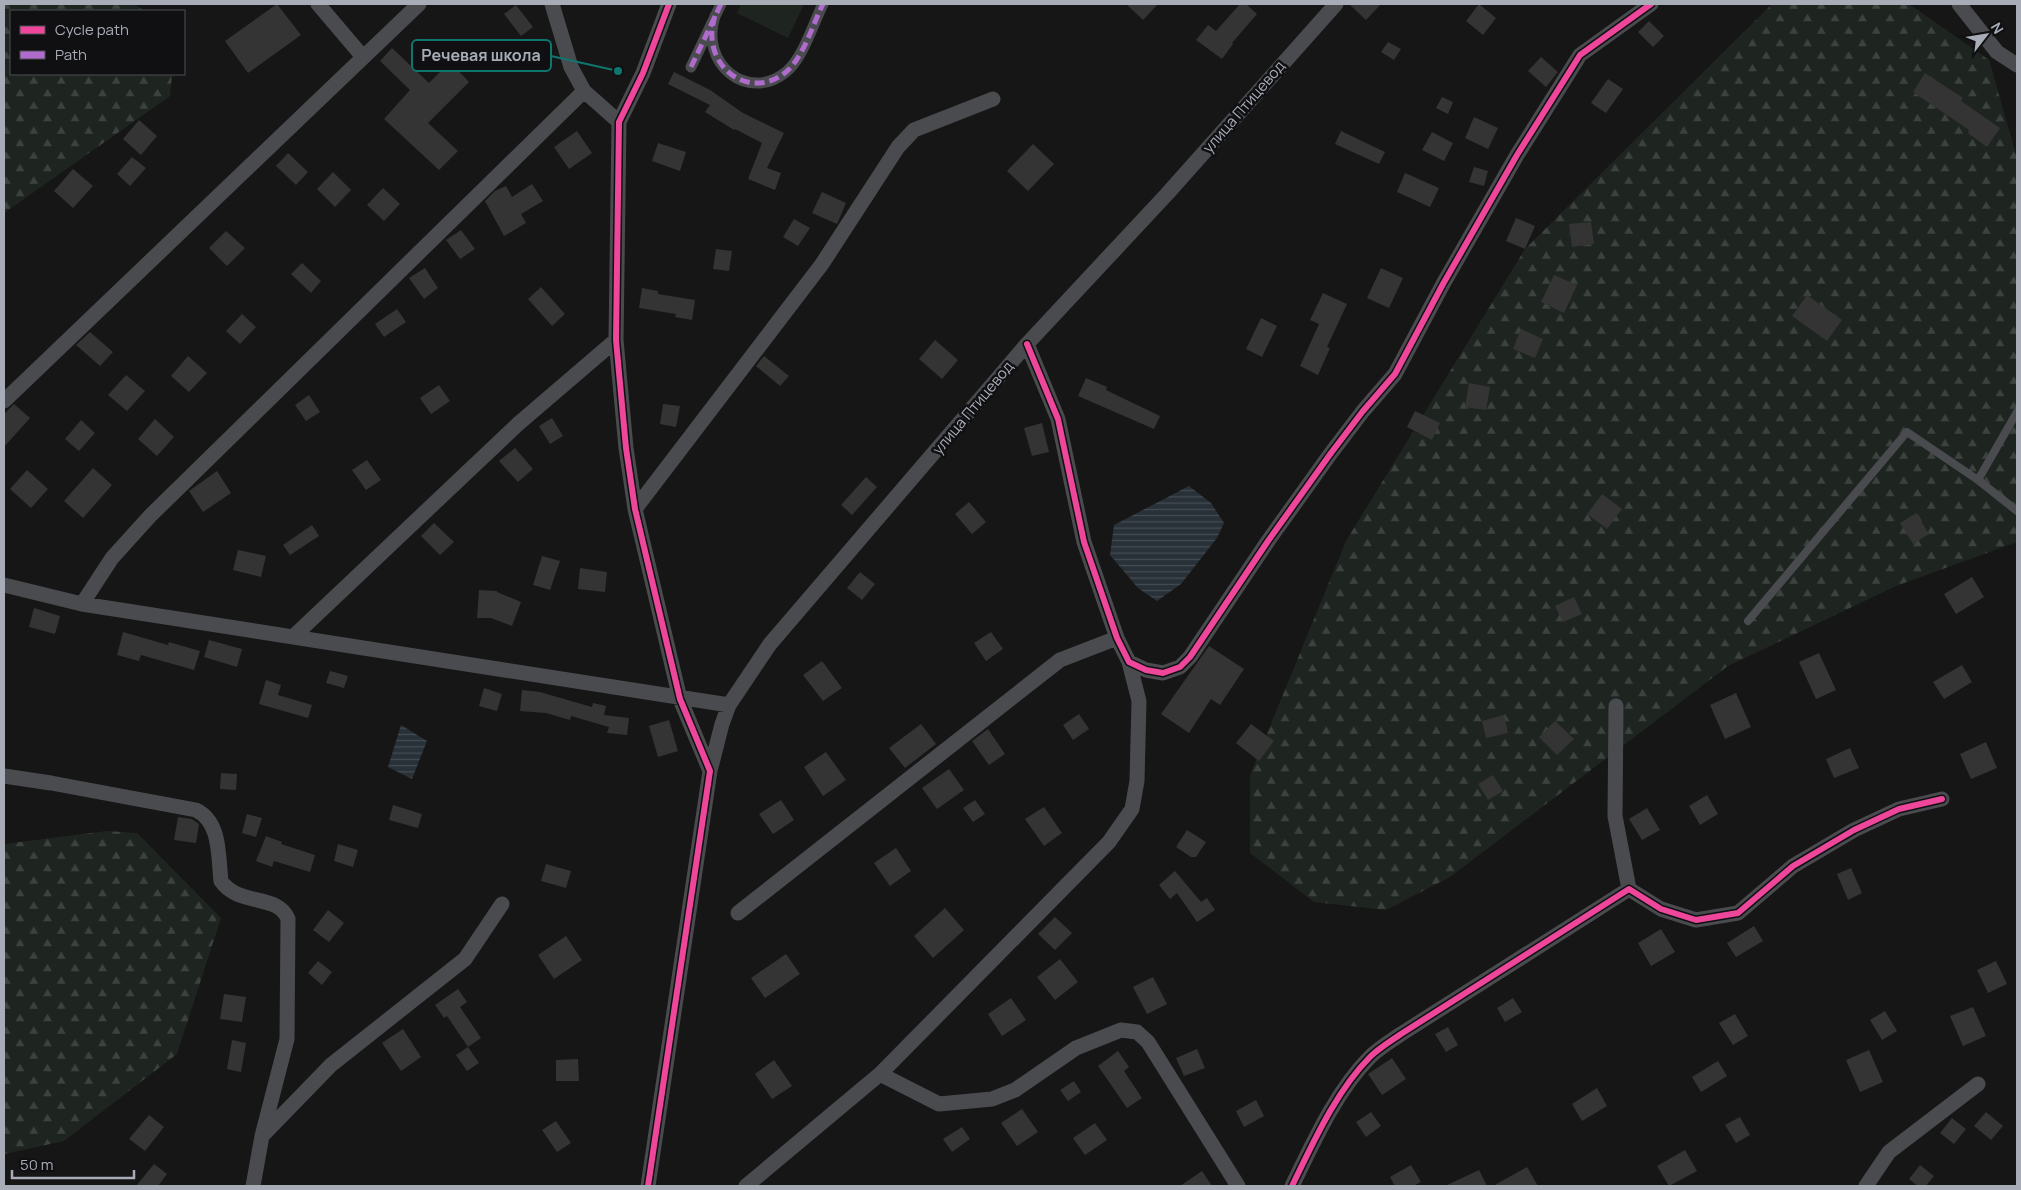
<svg xmlns="http://www.w3.org/2000/svg" width="2021" height="1190" viewBox="0 0 2021 1190" font-family="Manrope,sans-serif">
	<style>
		.forest { fill: url(#forest-firs) }
		.garden { fill: #1e2520 }
		.water { fill: url(#water-rules) }
		.building { fill: #343435 }
		.lines { fill: none; stroke-linecap: round; stroke-linejoin: round }
		.service { stroke: #4a4b4f; stroke-width: 8 }
		.pedestrian { stroke: #4a4b4f; stroke-width: 11 }
		.minor { stroke: #4a4b4f; stroke-width: 15 }
		.quiet { stroke: #b06ccc; stroke-width: 5; stroke-dasharray: 10 5; stroke-linecap: butt }
		.cycleway-casing { stroke: #101012; stroke-width: 9 }
		.cycleway { stroke: #ed469a; stroke-width: 6 }
		.labels { text-anchor: middle; stroke-width: 5; stroke-linejoin: round; paint-order: stroke }
		.street-label { font-size: 15px; fill: #a7acb7; stroke: #101012 }
		.leader { fill: none; stroke: #0f766e; stroke-width: 2 }
		.callout-dot { fill: #0f766e; stroke: #101012; stroke-width: 2 }
		.callout { fill: #101012; stroke: #0f766e; stroke-width: 2 }
		.callout-label { font-size: 16px; text-anchor: middle; font-weight: bold; fill: #a7acb7 }
	</style>
	<defs>
		<pattern id="forest-firs" width="22" height="20" patternUnits="userSpaceOnUse" patternTransform="scale(1.25)"><rect width="22" height="20" fill="#1e2520"/><path d="M5 1l3.5 6h-7zM16 11l3.5 6h-7z" fill="#3c423e"/></pattern>
		<pattern id="water-rules" width="6" height="5" patternUnits="userSpaceOnUse" patternTransform="scale(1.25)"><rect width="6" height="5" fill="#293138"/><path d="M0 2.5h6" fill="none" stroke="#454c53"/></pattern>
	</defs>
	<rect width="100%" height="100%" fill="#161616"/>
	<path class="forest" d="M4 4H134L145 11H11V74H172L170 96 4 213Z
		M1772 4H1909L1989 60 2017 158V542L1896 586 1728 666 1450 877 1386 910 1314 902 1250 853V775L1346 541 1525 249Z
		M107 831 137 833 221 918 177 1054 64 1141 4 1154V844Z"/>
	<path class="garden" d="M741 4H804L788 38 737 13Z"/>
	<path class="water" d="M1189 486 1211 503 1224 523 1217 538 1181 584 1157 601 1138 588 1110 555 1114 525Z
		M401 725 427 741 412 779 388 767Z"/>
	<path class="building" d="M277 4 301 35 248 73 225 41Z
		M1126 4H1158L1143 20Z
		M1240 4H1246L1257 14 1232 43 1233 44 1222 59 1196 40 1208 25 1216 31Z
		M1349 4H1381L1366 20Z
		M1479 4 1496 18 1483 35 1466 21Z
		M516 5 533 27 521 36 504 14Z
		M1649 21 1664 36 1653 47 1638 32Z
		M1388 42 1401 49 1394 60 1381 52Z
		M392 48 429 83 450 62 469 82 428 123 458 151 439 170 384 119 410 90 380 61Z
		M1541 57 1558 72 1546 87 1528 71Z
		M674 72 710 90 743 113 784 133 767 168 781 173 775 190 748 179 762 143 735 129 734 130 705 112 710 105 668 84Z
		M1925 73 1963 98 1961 101 2000 128 1987 147 1968 133 1969 130 1913 92Z
		M1608 79 1623 89 1606 113 1591 103Z
		M1442 97 1453 102 1448 114 1436 108Z
		M1474 117 1498 128 1488 149 1465 138Z
		M139 120 157 136 141 155 123 139Z
		M577 131 592 153 569 169 554 147Z
		M1341 131 1385 152 1379 164 1335 144Z
		M1432 132 1453 143 1444 161 1422 150Z
		M658 143 686 152 680 171 652 161Z
		M1033 144 1054 164 1028 191 1007 171Z
		M288 153 308 172 296 185 276 166Z
		M132 157 146 168 130 186 117 174Z
		M1474 167 1488 171 1484 186 1469 182Z
		M73 169 93 186 73 208 54 191Z
		M333 172 351 190 335 207 317 189Z
		M1405 173 1439 188 1430 207 1397 192Z
		M532 184 543 201 521 214 526 223 504 236 485 201 495 191 506 186 512 197Z
		M383 188 400 204 384 221 367 205Z
		M822 192 846 203 837 224 812 213Z
		M1516 218 1535 226 1525 249 1506 241Z
		M794 219 810 228 798 246 783 237Z
		M1591 222 1594 244 1572 247 1569 224Z
		M461 230 475 249 460 259 446 240Z
		M226 231 245 248 227 266 209 248Z
		M716 249 732 251 729 271 713 269Z
		M302 263 321 281 311 293 291 274Z
		M425 268 438 288 424 299 409 278Z
		M1381 268 1403 278 1389 308 1367 298Z
		M1554 275 1577 285 1564 313 1541 302Z
		M541 287 565 314 552 326 528 299Z
		M642 288 658 291V294L695 300 692 320 675 317 676 314 639 308Z
		M1323 293 1347 304 1327 347 1330 348 1318 375 1300 366 1319 324 1310 320Z
		M1807 295 1842 320 1827 341 1792 316Z
		M397 309 406 322 384 337 375 324Z
		M242 314 256 327 240 344 226 331Z
		M1261 318 1277 326 1262 357 1246 349Z
		M1521 329 1543 339 1535 358 1513 349Z
		M90 332 113 352 100 366 76 345Z
		M935 340 958 360 942 379 919 359Z
		M188 356 207 373 189 392 171 376Z
		M764 356 789 376 780 386 756 366Z
		M126 375 145 391 127 411 108 395Z
		M1086 378 1107 387 1106 390 1160 416 1154 429 1078 396Z
		M1469 383 1490 387 1486 410 1465 407Z
		M439 385 450 401 431 414 420 398Z
		M309 395 320 412 306 421 295 405Z
		M14 404 30 418 4 447V414Z
		M663 404 680 406 676 427 660 424Z
		M1415 411 1440 423 1432 440 1407 427Z
		M552 418 563 436 550 444 539 426Z
		M155 419 174 437 157 456 138 439Z
		M81 420 95 433 79 451 65 439Z
		M1042 423 1049 452 1032 456 1024 428Z
		M515 448 533 469 518 482 499 461Z
		M367 460 381 480 366 490 352 470Z
		M93 468 112 485 83 518 64 501Z
		M27 470 48 489 31 508 10 489Z
		M217 471 231 493 203 512 189 491Z
		M866 477 877 487 852 515 841 505Z
		M1602 494 1622 509 1607 529 1587 514Z
		M969 502 986 522 972 534 955 514Z
		M1916 513 1929 534 1913 544 1900 523Z
		M434 523 454 542 440 555 421 536Z
		M312 525 319 536 290 555 283 545Z
		M238 550 266 556 261 577 233 570Z
		M542 556 560 561 550 590 533 585Z
		M580 568 607 572 605 592 578 589Z
		M860 572 875 584 862 600 847 588Z
		M1972 577 1984 597 1956 614 1944 594Z
		M479 590 497 591V592L521 602 512 626 491 618H477Z
		M1574 597 1582 614 1563 622 1555 606Z
		M34 608 60 616 55 634 29 627Z
		M123 632 168 645 169 642 200 651 194 670 141 655 139 661 117 655Z
		M991 632 1003 649 986 661 974 643Z
		M209 640 242 649 237 667 204 657Z
		M1209 646 1244 669 1220 705 1211 699 1189 733 1161 714Z
		M1819 653 1836 690 1816 699 1799 662Z
		M822 661 842 688 823 701 803 675Z
		M1962 665 1972 682 1944 699 1933 682Z
		M330 671 348 676 344 688 326 683Z
		M266 680 281 685 278 695 312 705 308 718 259 704Z
		M484 688 502 694 497 711 479 706Z
		M522 690 540 692 592 707 593 703 606 706 604 715 629 718 627 735 607 733 609 727 571 716 570 720 546 713 520 711Z
		M1736 693 1751 727 1725 739 1710 705Z
		M1079 714 1089 729 1073 740 1063 725Z
		M1504 715 1508 733 1486 738 1482 721Z
		M669 720 678 751 658 757 649 726Z
		M1555 721 1574 739 1557 755 1539 737Z
		M921 724 936 744 905 768 889 748Z
		M1251 724 1274 741 1259 761 1236 743Z
		M988 729 1005 754 989 765 972 741Z
		M1986 742 1997 768 1971 779 1960 754Z
		M1850 748 1859 768 1834 778 1826 759Z
		M826 752 846 780 823 796 804 767Z
		M949 769 964 790 937 809 922 788Z
		M221 773 237 774 236 790 220 789Z
		M1493 775 1503 791 1488 800 1478 784Z
		M1707 795 1718 814 1700 825 1689 806Z
		M781 800 794 820 773 834 759 814Z
		M975 800 985 814 973 822 963 808Z
		M393 805 422 814 418 828 389 820Z
		M1044 807 1062 833 1044 846 1025 819Z
		M1647 808 1660 830 1642 840 1629 819Z
		M247 814 262 818 256 837 242 833Z
		M178 817 192 819 199 824 196 843 174 840Z
		M1187 830 1206 842 1196 857H1191L1176 847Z
		M266 836 282 842 281 844 315 855 310 872 274 861 272 867 256 861Z
		M338 844 358 850 353 867 334 861Z
		M896 848 911 871 890 886 874 863Z
		M546 864 571 871 566 888 541 881Z
		M1851 868 1862 893 1848 900 1837 874Z
		M1175 871 1201 902 1207 898 1215 910 1197 922 1177 893 1170 899 1159 885Z
		M945 908 964 930 933 958 914 936Z
		M328 910 344 923 329 942 313 930Z
		M1055 917 1072 933 1055 950 1038 934Z
		M1754 926 1763 941 1736 957 1727 943Z
		M1661 929 1675 952 1651 966 1638 943Z
		M566 936 582 960 554 979 538 955Z
		M786 954 800 974 765 998 751 978Z
		M1060 959 1078 982 1055 1000 1037 977Z
		M318 961 332 972 322 985 308 973Z
		M1996 961 2007 984 1988 993 1977 970Z
		M1153 977 1167 1004 1147 1014 1133 987Z
		M458 989 467 1002 460 1007 481 1038 468 1047 447 1016 444 1018 435 1005Z
		M224 994 246 997 242 1022 220 1019Z
		M1011 998 1026 1020 1002 1036 988 1014Z
		M1513 998 1522 1012 1505 1022 1497 1008Z
		M1973 1007 1986 1036 1963 1046 1950 1016Z
		M1885 1011 1897 1031 1882 1040 1870 1020Z
		M1735 1014 1748 1036 1733 1045 1719 1023Z
		M1448 1027 1458 1045 1446 1052 1435 1034Z
		M403 1029 421 1057 401 1071 382 1043Z
		M232 1040 246 1043 241 1072 227 1069Z
		M468 1047 479 1063 467 1071 456 1055Z
		M1197 1049 1205 1068 1184 1076 1176 1058Z
		M1869 1050 1883 1082 1860 1092 1846 1060Z
		M1118 1051 1129 1067 1124 1071 1142 1098 1127 1108 1098 1066Z
		M1392 1058 1406 1079 1382 1095 1368 1074Z
		M578 1059 579 1081H556V1060Z
		M774 1060 792 1086 772 1099 755 1074Z
		M1718 1061 1727 1076 1701 1092 1692 1077Z
		M1074 1081 1081 1092 1068 1101 1060 1090Z
		M1597 1088 1607 1106 1582 1121 1572 1104Z
		M1256 1100 1264 1116 1244 1127 1236 1111Z
		M1022 1109 1038 1132 1017 1146 1001 1123Z
		M1371 1112 1381 1126 1366 1137 1356 1122Z
		M1986 1112 2003 1126 1991 1140 1974 1126Z
		M149 1115 164 1127 145 1151 129 1139Z
		M1740 1117 1750 1135 1736 1143 1725 1125Z
		M1952 1118 1966 1129 1954 1144 1940 1133Z
		M556 1121 571 1143 557 1152 542 1130Z
		M1095 1123 1107 1140 1085 1155 1073 1138Z
		M962 1127 970 1139 952 1152 943 1139Z
		M1685 1150 1697 1171 1669 1186 1657 1166Z
		M154 1164 167 1174 158 1186H136Z
		M1411 1165 1421 1182 1413 1186H1395L1390 1177Z
		M1920 1165 1934 1176 1926 1186H1918L1909 1179Z
		M1527 1167 1538 1186H1493Z
		M1479 1170 1487 1186H1445Z
		M1202 1171 1212 1186H1180Z"/>
	<g class="lines">
		<path class="service" d="M2017 412 1978 480 2017 511
			M1748 621 1907 432 1978 480"/>
		<path class="pedestrian" d="M715 16C699 64 748 103 786 72 803 58 813 24 823 4
			M691 67 721 4"/>
		<path class="minor" d="M318 4 363 57
			M552 4 571 67 584 91 619 122
			M1959 4 1997 52 2017 65
			M1027 344 1058 419 1084 542 1117 638 1129 662 1146 670 1163 673 1180 667 1190 657 1268 541 1331 453 1363 411 1395 374 1443 284 1517 155 1580 55 1651 4
			M4 401 419 4
			M635 509 822 264 898 147 914 130 993 99
			M4 585 82 604 729 705
			M82 604 112 558 150 516 584 91
			M294 636 518 424 616 340
			M1616 706 1615 816 1629 889
			M710 771 722 724 729 705 770 644 1027 344 1167 194 1336 4
			M4 776 51 783 196 810C221 822 218 856 221 881 239 907 278 893 288 919L287 1039 262 1136
			M738 913 1060 660 1117 638
			M880 1074 939 1104 992 1099 1015 1090 1076 1048 1121 1030 1137 1032 1148 1042 1238 1186
			M253 1186 262 1136 331 1065 465 959 502 904
			M648 1186 710 771 680 699 635 509 626 448 616 340 619 122 643 73 669 4
			M746 1186 880 1074 1109 842 1132 809 1137 781 1139 701 1129 662
			M1292 1186C1313 1143 1336 1091 1370 1057 1379 1048 1391 1041 1401 1034L1629 889 1661 909 1696 920 1738 913 1793 866 1854 830 1899 809 1942 799
			M1866 1186 1889 1152 1978 1084"/>
		<path class="quiet" d="M715 16C699 64 748 103 786 72 803 58 813 24 823 4
			M691 67 721 4"/>
		<defs>
			<path id="cycleway" d="M1027 344 1058 419 1084 542 1117 638 1129 662 1146 670 1163 673 1180 667 1190 657 1268 541 1331 453 1363 411 1395 374 1443 284 1517 155 1580 55 1651 4
				M648 1186 710 771 680 699 635 509 626 448 616 340 619 122 643 73 669 4
				M1292 1186C1313 1143 1336 1091 1370 1057 1379 1048 1391 1041 1401 1034L1629 889 1661 909 1696 920 1738 913 1793 866 1854 830 1899 809 1942 799"/>
		</defs>
		<use href="#cycleway" class="cycleway-casing"/>
		<use href="#cycleway" class="cycleway"/>
	</g>
	<g class="labels">
		<g class="street-label">
			<text transform="translate(1244 107) rotate(-49)" y="5">улица Птицевод</text>
			<text transform="translate(973 408) rotate(-50)" y="5">улица Птицевод</text>
		</g>
	</g>
	<path class="leader" d="M618 71L551 56"/>
	<circle class="callout-dot" cx="618" cy="71" r="5"/>
	<rect class="callout" x="412" y="40" width="139" height="31" rx="5"/>
	<g class="callout-label">
		<text x="481" y="61">Речевая школа</text>
	</g>
	<rect width="2021" height="1190" fill="none" stroke="#a7acb7" stroke-width="10"/>
	<rect x="10" y="10" width="175" height="65" fill="#101012" stroke="#4c4e54"/>
	<rect x="20" y="26" width="25" height="8" fill="#ed469a" stroke="#4c4e54"/>
	<text x="55" y="35" font-size="15" fill="#a7acb7">Cycle path</text>
	<rect x="20" y="51" width="25" height="8" fill="#b06ccc" stroke="#4c4e54"/>
	<text x="55" y="60" font-size="15" fill="#a7acb7">Path</text>
	<g transform="translate(1986 35) rotate(59)" stroke="#101012" stroke-width="4" paint-order="stroke">
	<path d="M0-4L9 19L0 12L-9 19Z" fill="#a7acb7"/>
	<text y="-8" font-size="14" font-weight="bold" text-anchor="middle" fill="#a7acb7">N</text>
	</g>
	<path d="M12 1170v8h122v-8" fill="none" stroke="#a7acb7" stroke-width="2.5"/>
	<text x="20" y="1170" font-size="15" fill="#a7acb7" stroke="#101012" stroke-width="4" paint-order="stroke">50 m</text>
</svg>
